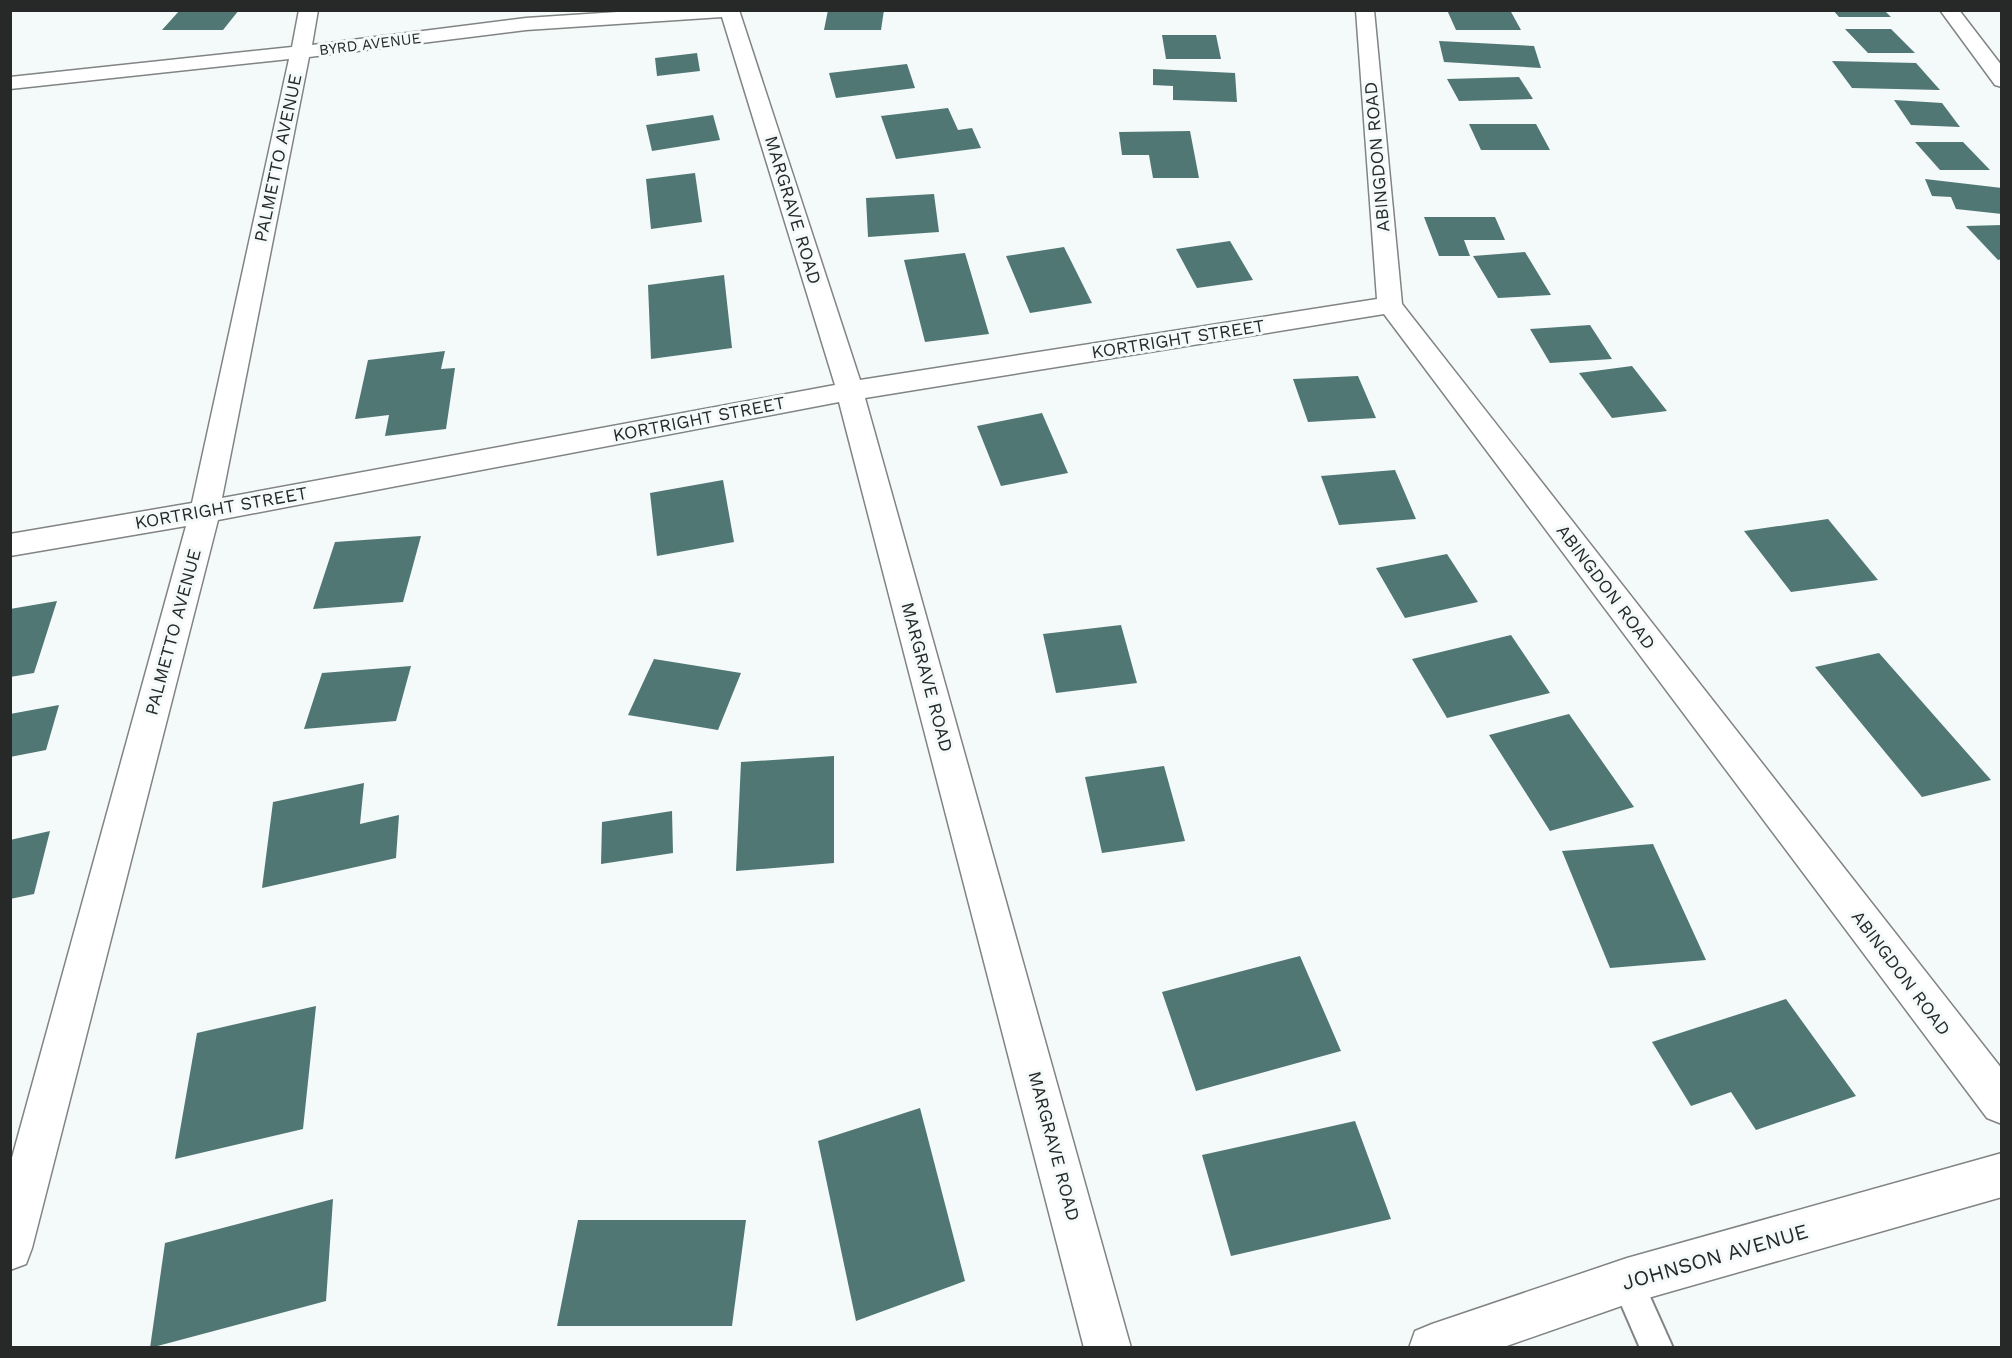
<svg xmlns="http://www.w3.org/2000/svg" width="2012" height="1358" viewBox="0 0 2012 1358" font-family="'Work Sans',sans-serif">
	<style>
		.building { fill: #507774 }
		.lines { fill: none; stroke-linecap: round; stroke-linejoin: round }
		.service-casing { stroke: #808483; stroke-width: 4 }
		.minor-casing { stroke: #808483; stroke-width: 3 }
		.service { fill: #fff; fill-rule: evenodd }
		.minor { fill: #fff; fill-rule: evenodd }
		.labels { text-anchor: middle; stroke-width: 6; stroke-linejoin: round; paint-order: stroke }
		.far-street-label { font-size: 15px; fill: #272828; stroke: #f4f9f9 }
		.street-label { font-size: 18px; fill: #272828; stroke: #f4f9f9 }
		.near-street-label { font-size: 21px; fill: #272828; stroke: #f4f9f9 }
	</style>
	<rect width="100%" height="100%" fill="#f4f9f9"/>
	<path class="building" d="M180 10H239L223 30H162Z
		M828 10H884L881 30H824Z
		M1447 10H1510L1521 30H1456Z
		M1833 10H1884L1891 17H1839Z
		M1845 29H1891L1915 53H1868Z
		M1162 35H1216L1221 59H1166Z
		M1439 41 1534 46 1541 68 1444 62Z
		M697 53 700 71 657 76 655 58Z
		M1832 61 1916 63 1940 90 1852 88Z
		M907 64 915 88 836 98 829 73Z
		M1153 69 1235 73 1237 102 1173 100V86L1153 85Z
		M1519 77 1533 99 1459 101 1447 79Z
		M1894 100 1942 103 1960 127 1911 125Z
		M948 108 958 130 972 128 981 148 896 159 881 116Z
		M713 115 720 140 652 151 646 125Z
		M1469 124H1536L1550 150H1481Z
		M1190 131 1199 178H1153L1149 155H1122L1119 132Z
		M1915 142H1963L1990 170H1940Z
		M695 173 702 222 651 229 646 179Z
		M1925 179 2002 188V214L1956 209 1951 197 1932 196Z
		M934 194 939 232 868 237 866 198Z
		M1424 217H1495L1505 240H1464L1470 256H1439Z
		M2002 225V259L1998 260 1966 226Z
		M1230 241 1253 280 1197 288 1176 249Z
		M1064 247 1092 303 1030 313 1006 256Z
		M1525 252 1551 295 1498 298 1473 256Z
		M965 253 989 334 925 342 904 260Z
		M724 275 732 348 651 359 648 285Z
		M1590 325 1612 359 1550 363 1530 329Z
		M445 351 441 369 455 368 446 429 385 436 389 415 355 419 368 360Z
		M1632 366 1667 411 1612 418 1579 373Z
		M1358 376 1376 418 1308 422 1293 379Z
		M1042 413 1068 473 1001 486 977 426Z
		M1395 470 1416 519 1339 525 1321 476Z
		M723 480 734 542 657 556 650 493Z
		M1828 519 1878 580 1791 592 1744 531Z
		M421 536 403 602 313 609 335 542Z
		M1447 554 1478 602 1405 618 1376 568Z
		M57 601 34 673 10 677V609Z
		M1121 625 1137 683 1056 693 1043 634Z
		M1511 635 1550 693 1447 718 1412 659Z
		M1879 653 1991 780 1922 797 1815 667Z
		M654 659 741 673 718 730 628 715Z
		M411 666 396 721 304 729 322 673Z
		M59 705 46 750 10 757V714Z
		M1569 714 1634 807 1550 831 1489 735Z
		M834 756V863L736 871 741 762Z
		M1164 766 1185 841 1102 853 1085 777Z
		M364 783 360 824 399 815 396 858 262 888 273 802Z
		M672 811 673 853 601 864 602 822Z
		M50 831 34 894 10 899V840Z
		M1653 844 1706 960 1610 968 1562 851Z
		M1300 956 1341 1051 1196 1091 1162 992Z
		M1786 999 1856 1096 1756 1130 1731 1092 1691 1106 1652 1042Z
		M316 1006 303 1129 175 1159 197 1033Z
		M920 1108 965 1281 856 1321 818 1141Z
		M1355 1121 1391 1219 1231 1256 1202 1155Z
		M333 1199 326 1301 150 1348 165 1243Z
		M578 1220H746L732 1326H557Z"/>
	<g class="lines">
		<defs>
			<path id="service" d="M1627 1265 1638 1270 1673 1348H1640L1611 1281 1616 1270Z"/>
			<path id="minor" d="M299 10H318L312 45 526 18 648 10H739L860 380 1377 299 1356 10H1374L1402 304 2002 1069V1124L1987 1118 1384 314 865 398 1131 1348H1084L839 402 218 520 32 1248 26 1264 10 1270V1165L186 526 10 556V534L192 503 289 59 10 89V77L292 47ZM722 17 835 385 222 498 309 57 526 30Z
				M1940 10H1959L2002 66V87L1995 85Z
				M2002 1153V1197L1627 1304 1501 1348H1409L1415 1331 1432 1324 1627 1258Z"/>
		</defs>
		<use href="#service" class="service-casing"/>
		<use href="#minor" class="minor-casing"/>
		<use href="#service" class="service"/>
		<use href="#minor" class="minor"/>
	</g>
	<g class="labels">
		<g class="far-street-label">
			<text transform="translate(370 44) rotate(-7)" y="5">BYRD AVENUE</text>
		</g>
		<g class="street-label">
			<text transform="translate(1377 157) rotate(-95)" y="6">ABINGDON ROAD</text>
			<text transform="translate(278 158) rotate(-78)" y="6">PALMETTO AVENUE</text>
			<text transform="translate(793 210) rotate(73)" y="6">MARGRAVE ROAD</text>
			<text transform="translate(1178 339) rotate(-9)" y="6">KORTRIGHT STREET</text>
			<text transform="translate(699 419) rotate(-11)" y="6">KORTRIGHT STREET</text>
			<text transform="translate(221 508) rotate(-10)" y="6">KORTRIGHT STREET</text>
			<text transform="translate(1606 587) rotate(53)" y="6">ABINGDON ROAD</text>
			<text transform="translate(173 632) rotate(-75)" y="6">PALMETTO AVENUE</text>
			<text transform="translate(927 677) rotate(75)" y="6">MARGRAVE ROAD</text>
			<text transform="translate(1901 973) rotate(53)" y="6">ABINGDON ROAD</text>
			<text transform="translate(1054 1146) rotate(75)" y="6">MARGRAVE ROAD</text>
		</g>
		<g class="near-street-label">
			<text transform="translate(1715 1257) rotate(-16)" y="7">JOHNSON AVENUE</text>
		</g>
	</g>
	<rect width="2012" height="1358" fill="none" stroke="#272828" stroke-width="24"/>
</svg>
